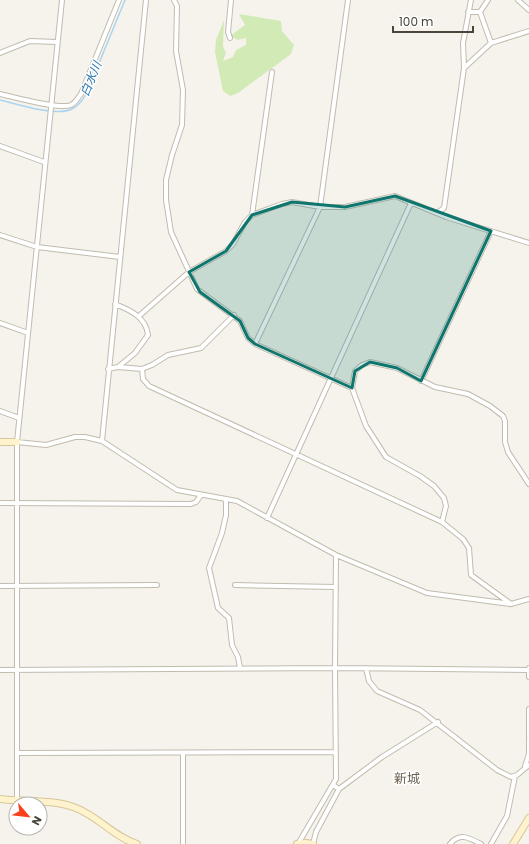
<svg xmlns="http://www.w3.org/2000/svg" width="529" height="844" viewBox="0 0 529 844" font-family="Poppins,'Noto Sans JP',sans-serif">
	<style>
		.green { fill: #d2eab5 }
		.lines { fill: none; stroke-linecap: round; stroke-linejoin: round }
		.stream { stroke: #a9d4f2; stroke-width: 1.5 }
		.street-casing { stroke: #c2bbae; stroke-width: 6 }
		.secondary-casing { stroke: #d6c79b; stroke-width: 8 }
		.street { stroke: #fff; stroke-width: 4 }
		.secondary { stroke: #fff3cd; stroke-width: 6 }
		.marked { fill: #0f766e; fill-opacity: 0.2; stroke: #0f766e; stroke-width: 3; stroke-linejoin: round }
		.labels { text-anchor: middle; stroke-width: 3; stroke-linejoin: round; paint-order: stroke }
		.water-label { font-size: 12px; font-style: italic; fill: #2e7ab2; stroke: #fff }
		.quarter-label { font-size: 13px; fill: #6e6250; stroke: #fff }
	</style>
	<rect width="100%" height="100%" fill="#f6f3ec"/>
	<path class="green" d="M239 14 281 21 282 31 294 45 291 54 238 93 230 96 223 91 215 52 216 40 224 20 223 46 226 53 223 61 233 57 236 50 246 45V38L238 40 230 36 245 25Z"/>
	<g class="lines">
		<path class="stream" d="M0 100C17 104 56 117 72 109 80 105 84 98 88 90L125 0"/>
		<defs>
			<path id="street" d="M174 0 177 6 176 51 183 90 182 125 172 155 166 180V200L171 232 197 289 240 321 248 338 255 344 352 388
				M518 0 529 10
				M468 12H480
				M480 12 491 43
				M480 12 488 0
				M230 38 228 32 231 0
				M0 53 30 41 57 42
				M464 68 491 43 529 31
				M0 94C14 97 59 110 71 105 75 103 78 98 81 94L119 0
				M0 146 44 162
				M437 213 444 208 464 68 463 43 471 0
				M252 215 272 72
				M0 235 37 247 120 257
				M115 304C130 310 146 317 148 335L135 353 118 367
				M139 316 189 272 226 251 233 244 245 222 252 215 282 204 292 202 320 207H345L395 196 446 217 529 243
				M0 323 28 333
				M255 344 320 207 348 0
				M108 369 118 367 142 369 152 365 168 355 201 348 234 315
				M142 369 143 379 149 386 442 522 463 539 469 548 471 575 511 604
				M421 381 491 231
				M0 411 19 418
				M102 441 146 0
				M17 442 46 445 75 437H85L102 441 177 490 237 501 336 555 427 593 511 604 529 599
				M226 499V515L222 533 209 568 218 608 229 618 232 645 238 657 240 668
				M0 503 191 504 196 502 201 495
				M267 518 411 203
				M442 522 446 506 444 498 434 486 420 476 386 457 366 426 352 388 355 371 362 365 370 362 397 368 435 387 468 394 490 406 503 416 505 421V442L508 452 529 484
				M235 585 336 587
				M0 586 157 585
				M366 668 369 681 377 691 420 710 497 770 511 777 517 775 529 765
				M529 668V677
				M0 670 335 668 528 670
				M529 709V737
				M18 753 336 752
				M183 754V844
				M525 766 529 754V739
				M333 785 339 789 382 757 438 722
				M17 801V442L62 0
				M298 844 336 779 335 668 336 555
				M313 844 316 832 339 789
				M450 844C460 832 469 838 481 844
				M491 844 507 816 515 776"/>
			<path id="secondary" d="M0 442H17
				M0 799C24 802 53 799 76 808 99 817 114 837 137 844
				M297 844 306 843 313 844
				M513 844 529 818"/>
		</defs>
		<use href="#street" class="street-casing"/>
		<use href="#secondary" class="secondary-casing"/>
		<use href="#street" class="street"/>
		<use href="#secondary" class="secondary"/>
	</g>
	<path class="marked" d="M395 196 491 231 421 381 397 368 370 362 355 371 352 388 255 344 248 338 240 321 200 292 189 272 226 251 252 215 292 202 345 207Z"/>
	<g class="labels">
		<g class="water-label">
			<text transform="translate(91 79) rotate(-67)" y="4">白水川</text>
		</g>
		<g class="quarter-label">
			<text x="407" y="783">新城</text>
		</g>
	</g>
	<g transform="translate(28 816) rotate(118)"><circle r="19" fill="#ffffff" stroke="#b7b4b0"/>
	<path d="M0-3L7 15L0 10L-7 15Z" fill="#fc3f1d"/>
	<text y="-6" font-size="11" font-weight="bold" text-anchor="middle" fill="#4b4439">N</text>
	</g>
	<path d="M393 26v6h80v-6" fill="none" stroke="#4b4439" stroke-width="2"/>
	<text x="399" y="26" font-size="12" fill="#4b4439" stroke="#ffffff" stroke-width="3" paint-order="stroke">100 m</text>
</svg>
